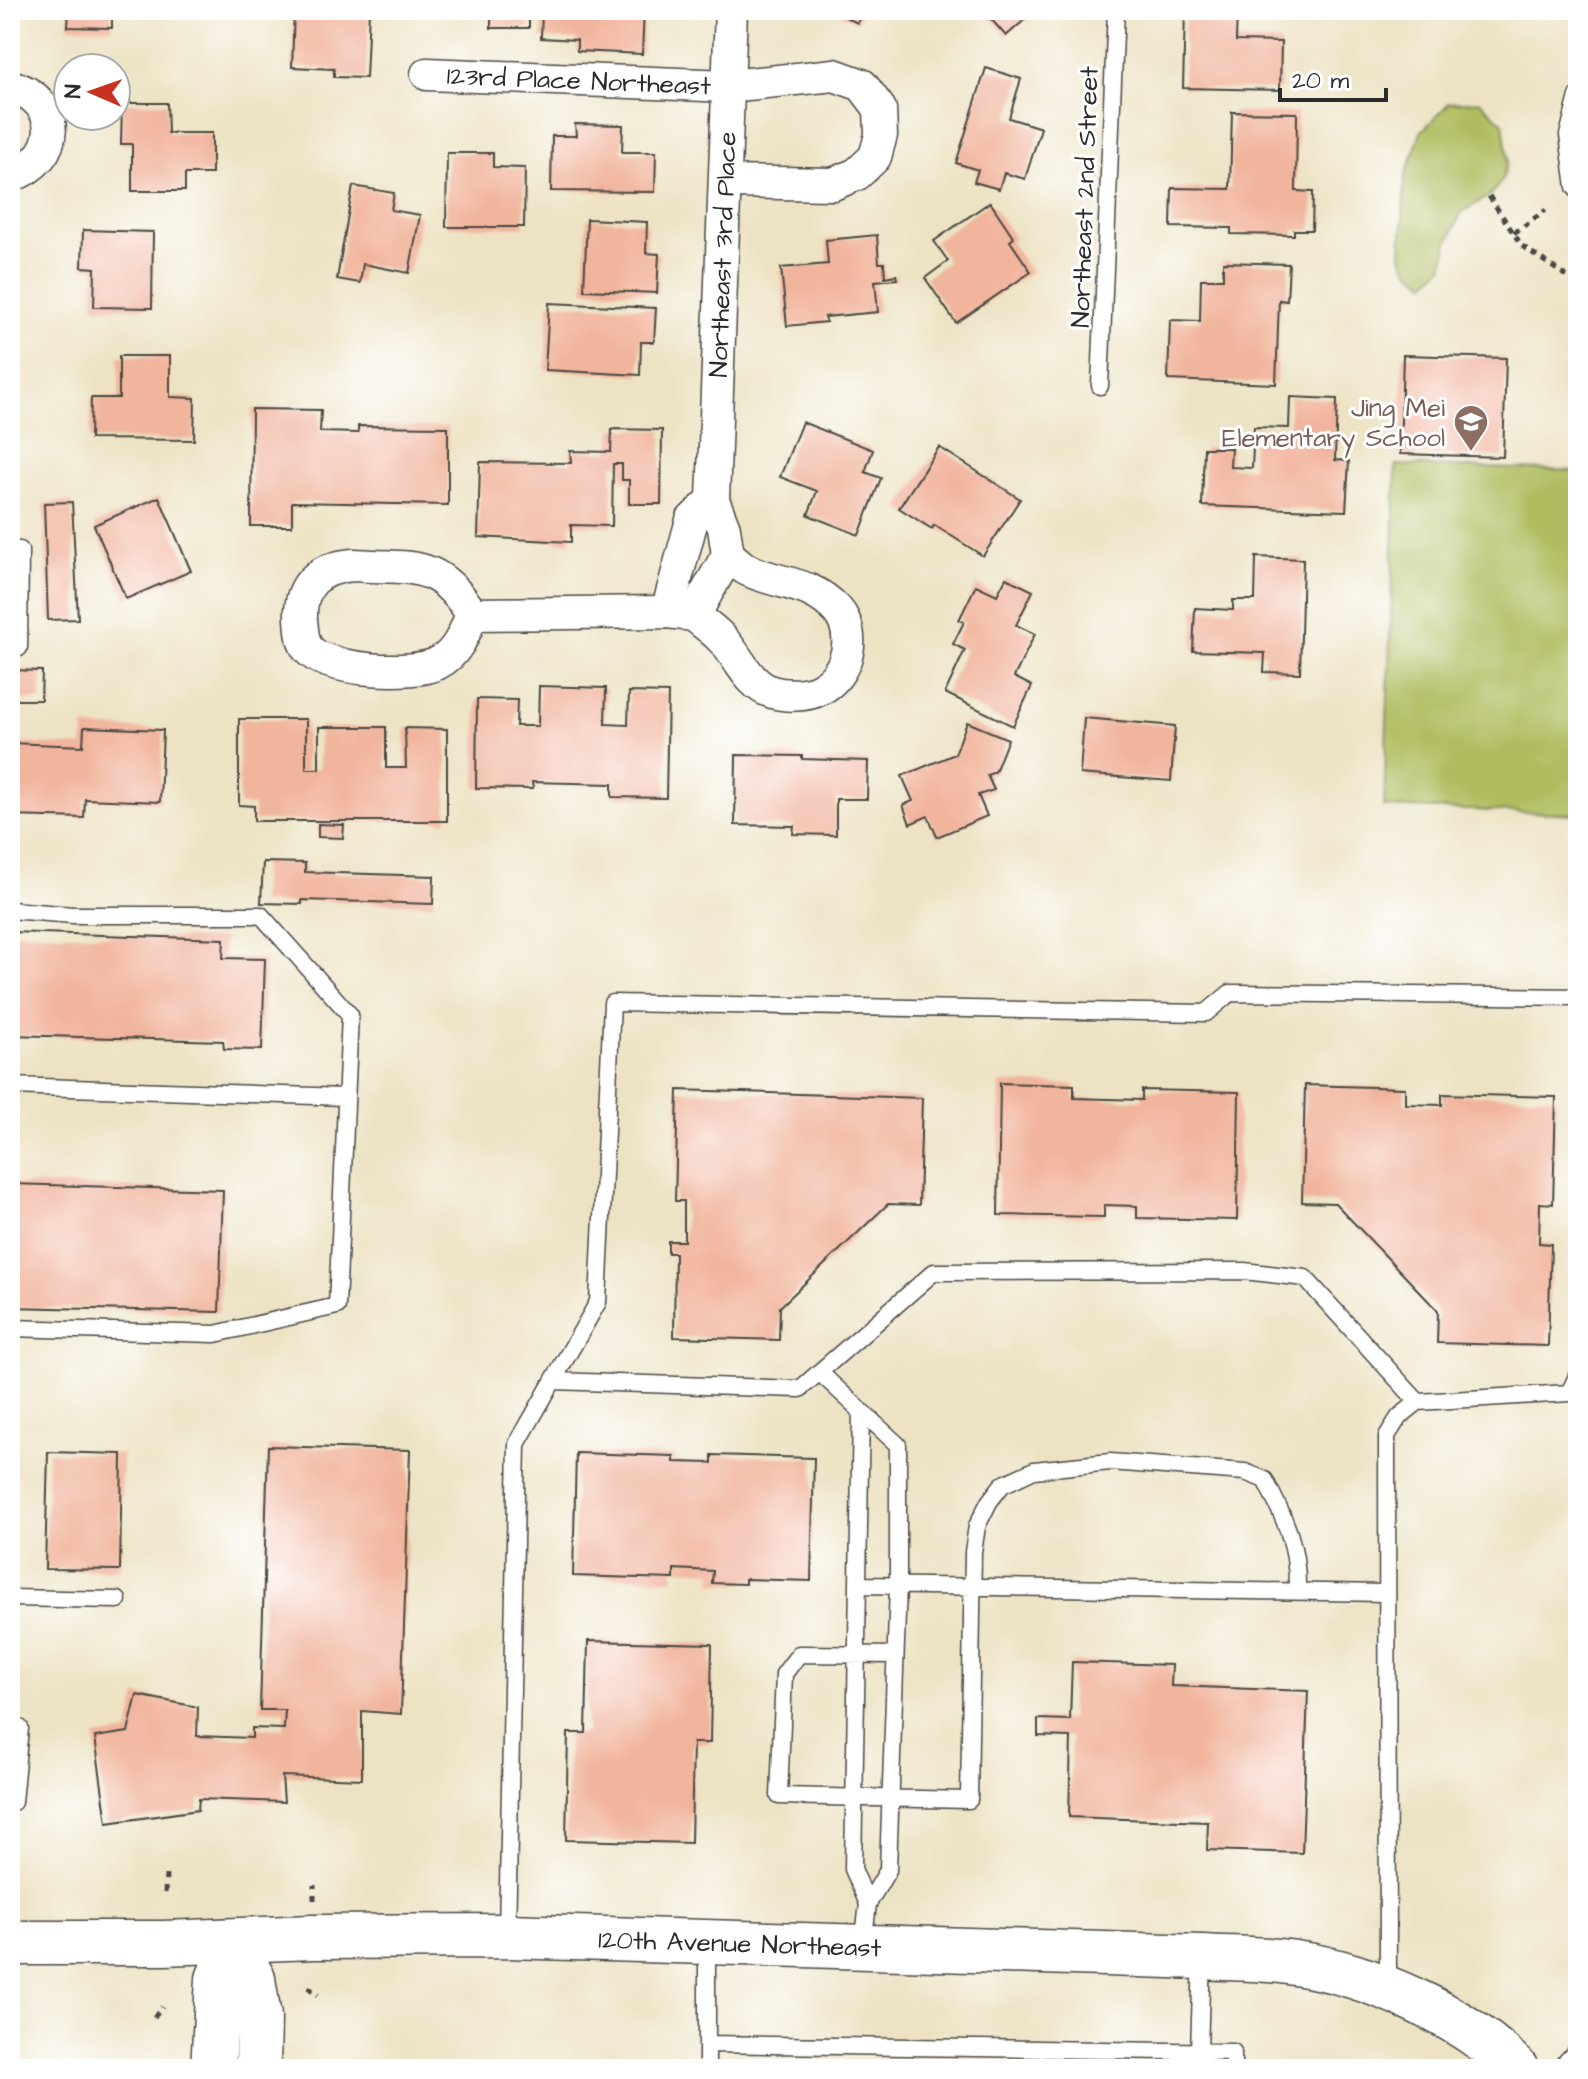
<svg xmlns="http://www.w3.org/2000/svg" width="1588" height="2079" viewBox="0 0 1588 2079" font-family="'Architects Daughter',sans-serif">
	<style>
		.green { fill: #b0bc5e; stroke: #6e7444; stroke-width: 2 }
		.building { fill: #f1b49c }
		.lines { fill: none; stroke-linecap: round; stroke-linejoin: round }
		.lane-casing { stroke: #484742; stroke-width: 19 }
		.street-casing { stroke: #484742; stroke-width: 35 }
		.secondary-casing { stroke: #484742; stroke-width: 47 }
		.path { stroke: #484742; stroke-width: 5; stroke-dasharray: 6 6; stroke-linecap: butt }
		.lane { stroke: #fff; stroke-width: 16 }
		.street { stroke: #fff; stroke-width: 32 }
		.secondary { stroke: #fff; stroke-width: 44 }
		.labels { text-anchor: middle; stroke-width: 6; stroke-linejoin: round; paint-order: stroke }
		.street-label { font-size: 26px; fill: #2b2b2b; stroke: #fff }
		.education-label { font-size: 26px; fill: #785e54; stroke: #fff; text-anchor: end }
	</style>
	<rect width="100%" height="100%" fill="#fff"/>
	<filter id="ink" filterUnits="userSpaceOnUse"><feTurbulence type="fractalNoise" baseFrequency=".0125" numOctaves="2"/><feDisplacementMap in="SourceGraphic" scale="16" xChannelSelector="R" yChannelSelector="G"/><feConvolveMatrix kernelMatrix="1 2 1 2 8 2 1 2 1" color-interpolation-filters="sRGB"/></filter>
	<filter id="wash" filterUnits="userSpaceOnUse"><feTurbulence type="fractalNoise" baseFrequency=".006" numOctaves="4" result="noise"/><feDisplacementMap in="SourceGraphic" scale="32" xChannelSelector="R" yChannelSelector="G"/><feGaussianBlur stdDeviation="1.8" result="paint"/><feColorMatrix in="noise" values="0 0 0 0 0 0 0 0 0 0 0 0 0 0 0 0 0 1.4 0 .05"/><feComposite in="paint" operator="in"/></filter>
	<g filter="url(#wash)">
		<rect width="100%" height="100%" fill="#ede3c4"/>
		<path class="green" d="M1480 101 1503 123 1508 159 1502 181 1489 196 1461 213 1447 244 1443 267 1426 283 1408 269 1401 254 1405 178 1421 132 1449 103Z
			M1396 465 1578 471V814L1384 807Z"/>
		<g id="blocks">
			<path class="building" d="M69 10H112V28L68 27Z
				M294 10H369L366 78 334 77V69L292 67Z
				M450 10H529V28H491V13H450Z
				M542 10H644L642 54 577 51V40L541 38Z
				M832 10H864L857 23Z
				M983 10H1036L1006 36Z
				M1185 10H1237L1236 41 1281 42 1280 90 1183 88Z
				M986 68 1021 79 1009 118 1041 128 1025 179 1004 173 999 189 974 182 978 170 956 163Z
				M122 103H167L168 133H212V174H185V191H132V144H121Z
				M1232 112 1297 113 1296 191 1313 192 1312 230H1294V235L1231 234V228L1171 227 1172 188 1230 189Z
				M575 124 623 125 622 152H656L655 192 551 191 552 136H576Z
				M447 153H493V167L525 168 524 227H446Z
				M353 186 394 193 391 210 420 215 409 273 363 264 360 283 337 279Z
				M990 202 1014 238 1010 241 1031 272 956 323 925 278 948 261 934 241Z
				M587 219 647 222 646 253 659 254 657 293 584 290Z
				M83 230 153 232 152 308 94 307 95 268 82 267Z
				M877 235 879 263H884L885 277 896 275 897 279 875 281 878 312 825 317 826 322 787 326 781 268 828 264 826 240Z
				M1223 262 1289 264 1287 301 1279 300 1276 384 1168 380 1170 320 1200 321 1201 279H1223Z
				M549 303 656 308 654 342H641L640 375 545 370Z
				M1403 355 1506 358 1503 457 1400 454Z
				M119 356H170V397L195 398 194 440 90 439 91 398H119Z
				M1290 397 1337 399 1335 460 1349 461 1346 511 1202 506 1204 448H1231L1230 467 1252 468 1254 427 1289 428Z
				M252 409 321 410 320 432 358 433V426L448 427V505L292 502V526H251Z
				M802 422 873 450 865 472 881 478 859 535 808 515 817 491 780 477Z
				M612 429 662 430 661 504H629V480H622V464H613L612 526 571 525V542L478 537 480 462 571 463 570 451 611 452Z
				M939 447 1020 499 983 556 934 525 932 529 899 508Z
				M10 485H16L17 515H10Z
				M159 497 191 571 126 599 94 525Z
				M72 502 78 619 48 620 44 503Z
				M1256 557 1303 559 1300 673 1264 672 1265 653 1193 651 1195 608 1233 610V600H1255Z
				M1006 578 1033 591 1016 625 1035 634 1014 677 1032 686 1013 726 945 693 965 650 953 644 964 622 959 620 976 585 997 595Z
				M10 670 42 671 41 700H10Z
				M539 686 606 688 605 724 628 725 629 692 668 693 666 798 612 797V784L532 782 533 789 476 788 477 699 517 700 516 726H538Z
				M1084 718 1175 726 1171 781 1080 774Z
				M239 719H306V769H319V727H386V768H406L405 728 447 729V821H254V806L239 805Z
				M967 722 1008 739 995 772 987 775 994 790 978 795 987 816 937 837 928 816 910 824 903 805 913 801 902 776 955 754Z
				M84 727 163 730 160 802 85 799 84 818 10 816V743L83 746Z
				M736 755 802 756V759L868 761 867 799H836V835L793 834 794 826 735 825Z
				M318 824 344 825 343 838 318 837Z
				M263 862 305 863V872L434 876 433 904 302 900V904L261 903Z
				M10 932 224 939 223 958 265 959 262 1050 224 1049 223 1041 10 1035Z
				M1000 1083 1074 1085V1098L1142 1100V1090L1239 1092 1237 1220 1137 1218V1206L1104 1205V1217L998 1215Z
				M1305 1085 1405 1088V1104L1442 1105V1094L1556 1097 1553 1204 1540 1203 1539 1243 1551 1244 1548 1346 1437 1343 1438 1311 1335 1203 1302 1202Z
				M678 1090 922 1098 919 1205 888 1204 780 1307 779 1340 674 1337 675 1253H668V1241H684V1201H675Z
				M10 1184 223 1190 219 1312 10 1307Z
				M268 1446 410 1450 401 1714 362 1711V1779L282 1776 284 1802 199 1799 198 1810 107 1823 95 1737 128 1732 137 1695 198 1707 197 1736 252 1738V1728L284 1729 285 1710H260Z
				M48 1452 122 1454 120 1570 45 1569Z
				M576 1453 674 1456V1462L712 1463V1455L814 1458 811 1581 745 1579V1584L712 1583 713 1571 674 1569V1579L573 1576Z
				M588 1641 712 1644 710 1743H693L691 1843 566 1840 568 1733H586Z
				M1072 1662 1172 1665 1171 1686 1308 1691 1302 1853 1207 1850 1208 1822 1069 1817 1071 1737 1038 1736V1719L1070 1720Z"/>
		</g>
	</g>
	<g filter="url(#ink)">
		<use href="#blocks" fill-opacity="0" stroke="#484742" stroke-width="2"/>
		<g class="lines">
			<defs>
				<path id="lane" d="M1578 96 1568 135 1575 187 1578 191
					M1100 386 1116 10
					M10 550H20L19 648H10
					M10 910 73 915H261L350 1015 337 1306 215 1334 10 1328
					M10 1086 345 1097
					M819 1372 898 1445V1585L888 1870 868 1904 863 1944
					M553 1381 800 1389 934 1272 1244 1271 1305 1278 1418 1402
					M861 1411 853 1869 868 1904
					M859 1585 1387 1593
					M10 1598 118 1600
					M895 1655 799 1654 784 1674 779 1796 969 1800 973 1552 977 1526 989 1502 1002 1485 1034 1470 1110 1462 1245 1472 1265 1480C1285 1519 1298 1545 1297 1590
					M10 1725 20 1728 13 1802H10
					M507 1935 517 1444 598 1302 612 1003 1206 1013 1230 993 1578 997
					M1388 1987 1387 1436 1399 1417 1418 1402 1569 1393 1578 1374
					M708 2044 1233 2052V2069
					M1199 2051 1202 1957
					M707 2069V1942
					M1559 2069 1578 2049"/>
				<g id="street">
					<path id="s1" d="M427 74 729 86 834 75 862 85 880 109 881 135 875 157 857 174 833 184 727 182"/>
					<path d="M10 86C64 100 62 160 10 176"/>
					<path d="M353 565C412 569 436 558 472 614 465 632 457 654 438 663 414 676 326 671 308 649 302 641 302 629 301 619 299 584 319 568 353 565Z"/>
					<path d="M667 612 692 520 713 500"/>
					<path d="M472 614 667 612 694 615"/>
					<path id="s2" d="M694 615 728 555 724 528 713 500 731 10"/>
					<path d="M694 615C703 623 714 630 722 639 738 655 748 685 772 692 785 696 807 696 820 689 848 675 858 634 837 610 810 581 780 585 748 570 741 567 735 560 728 555"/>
				</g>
				<g id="secondary">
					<path d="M233 1941 253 1979 259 2017 258 2069"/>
					<path id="s3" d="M10 1943H164L312 1937 507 1936 1202 1957C1233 1959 1265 1958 1295 1963 1367 1973 1466 2016 1516 2069"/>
					<path d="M213 2069 218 1979 233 1941"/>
				</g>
			</defs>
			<use href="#lane" class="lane-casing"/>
			<use href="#street" class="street-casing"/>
			<use href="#secondary" class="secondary-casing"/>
			<path class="path" d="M1489 196 1522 246 1578 284
				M1514 233 1546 210
				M1576 471 1578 378
				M165 1893 166 1875
				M314 1900V1885
				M308 1987 318 1995
				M154 2017 162 2007"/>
			<use href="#lane" class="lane"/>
			<use href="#street" class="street"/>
			<use href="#secondary" class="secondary"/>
		</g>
	</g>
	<defs>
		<symbol id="school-pin" viewBox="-11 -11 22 30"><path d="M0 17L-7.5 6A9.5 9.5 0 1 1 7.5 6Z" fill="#8d6e63" stroke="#fff"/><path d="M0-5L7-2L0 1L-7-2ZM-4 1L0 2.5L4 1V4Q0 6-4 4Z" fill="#fff"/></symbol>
	</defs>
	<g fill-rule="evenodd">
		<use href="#school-pin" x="1451" y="402" width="40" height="54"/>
	</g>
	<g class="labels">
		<g class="street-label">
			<text dy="9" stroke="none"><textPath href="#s1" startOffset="152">123rd Place Northeast</textPath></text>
			<text transform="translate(1084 197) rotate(-88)" y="9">Northeast 2nd Street</text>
			<text dy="9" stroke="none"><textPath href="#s2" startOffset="372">Northeast 3rd Place</textPath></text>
			<text dy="9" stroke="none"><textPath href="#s3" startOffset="730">120th Avenue Northeast</textPath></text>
		</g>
		<g class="education-label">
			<text x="1445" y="416">Jing Mei<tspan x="1445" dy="30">Elementary School</tspan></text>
		</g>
	</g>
	<rect width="1588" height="2079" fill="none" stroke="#fff" stroke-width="40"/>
	<g transform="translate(92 92) rotate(272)"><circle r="38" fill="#ffffff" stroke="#aaaaaa" stroke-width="2"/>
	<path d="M0-6L14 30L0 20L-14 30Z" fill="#c8321e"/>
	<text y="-12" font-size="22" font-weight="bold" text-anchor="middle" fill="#2b2b2b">N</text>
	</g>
	<path d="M1280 88v12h106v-12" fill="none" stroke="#2b2b2b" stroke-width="4"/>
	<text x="1292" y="88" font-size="24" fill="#2b2b2b" stroke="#ffffff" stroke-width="6" paint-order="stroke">20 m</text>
</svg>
